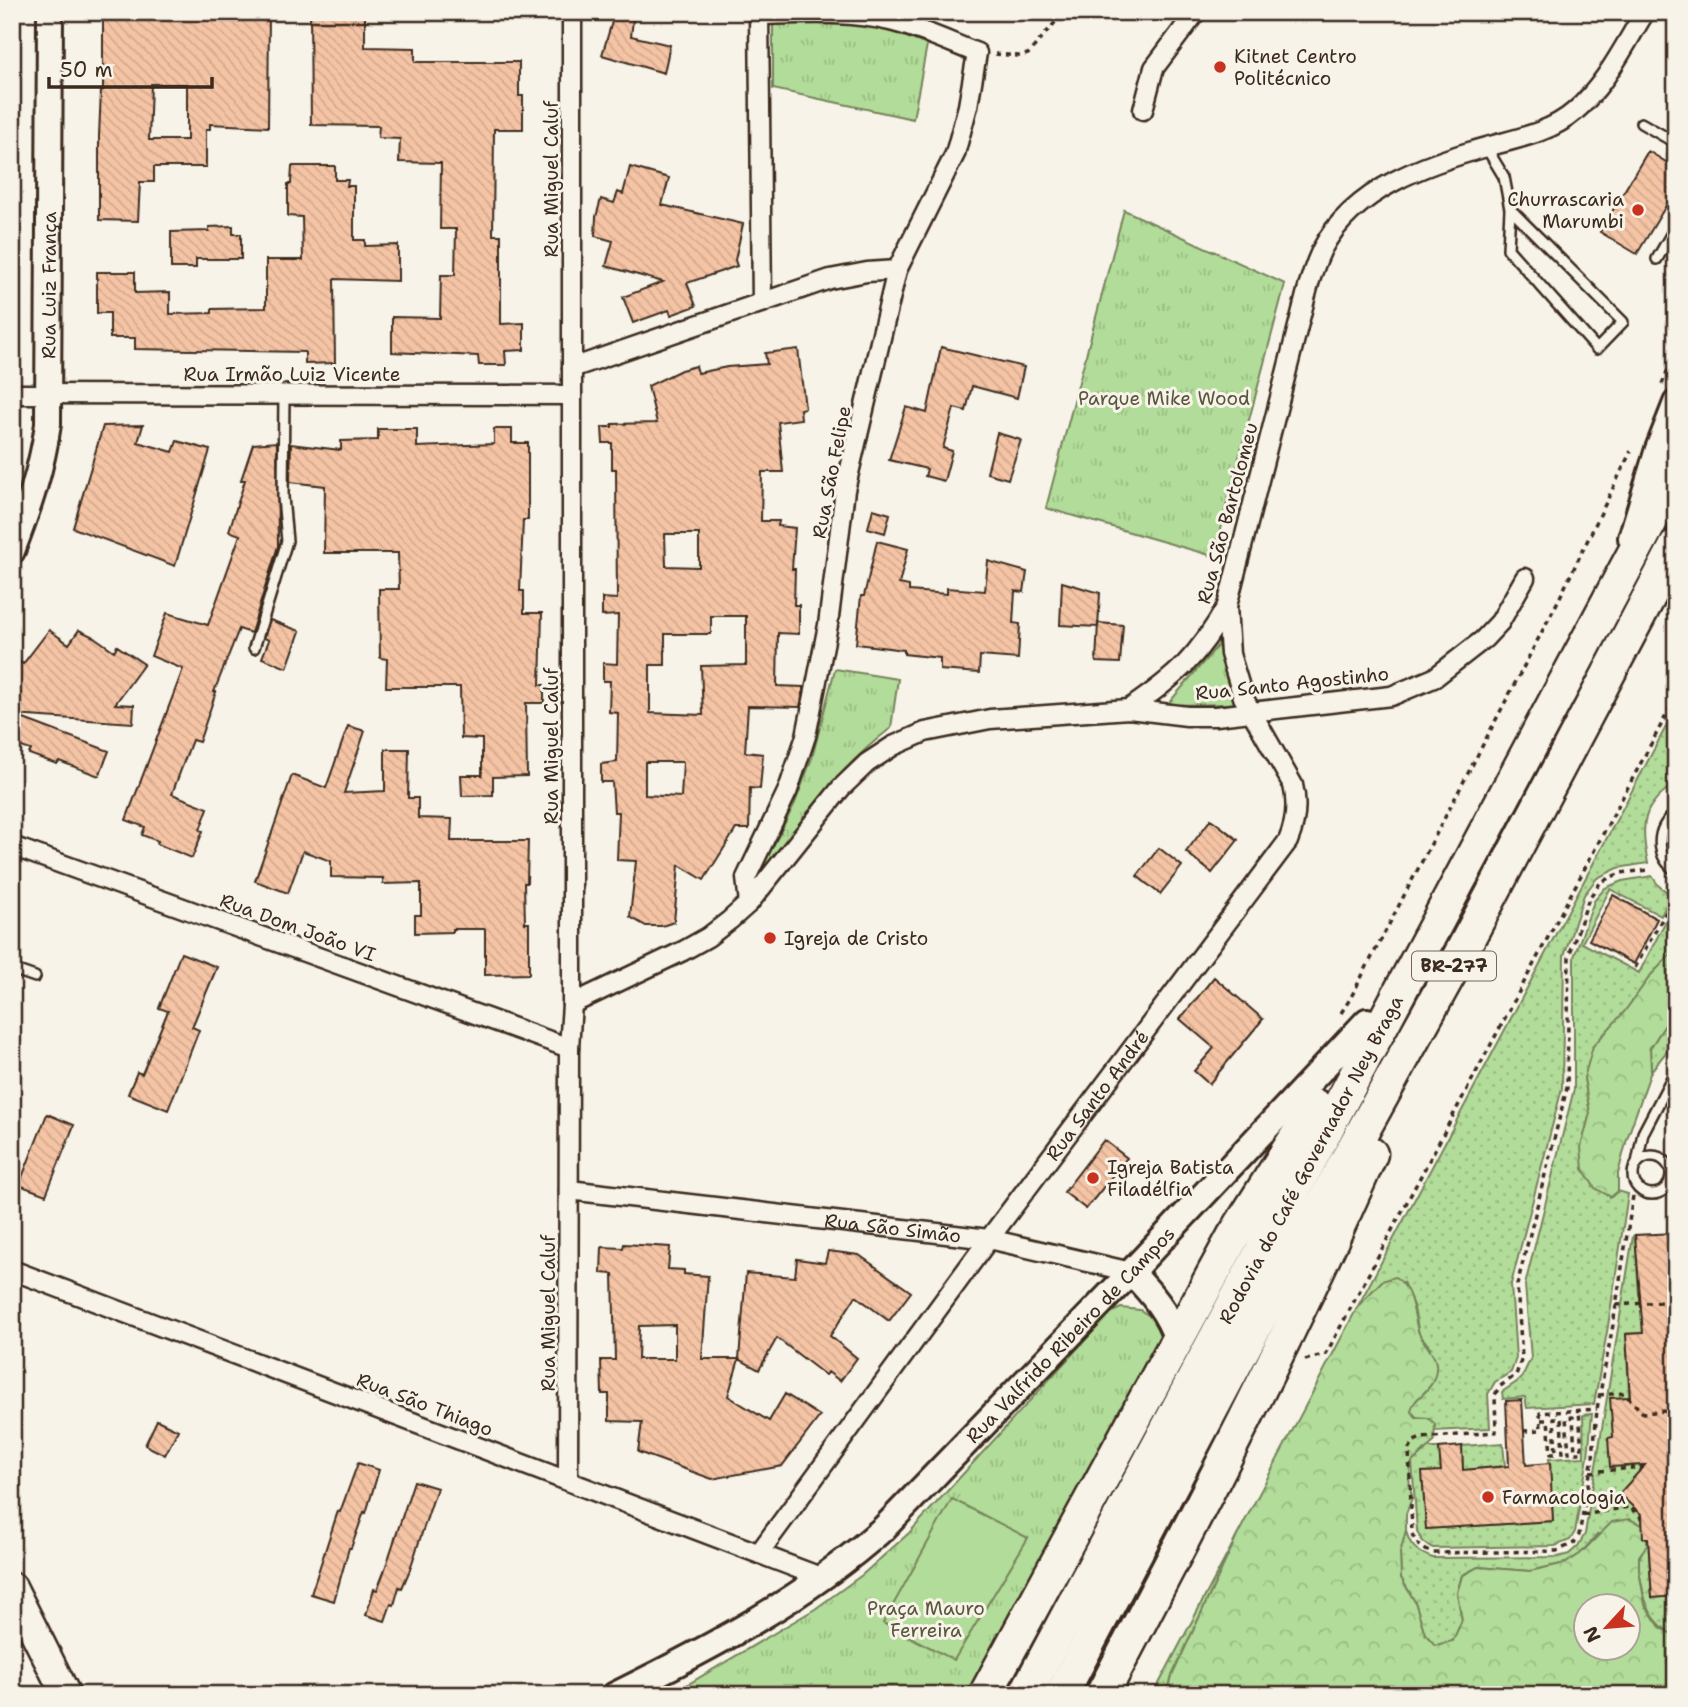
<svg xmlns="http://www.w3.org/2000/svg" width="1688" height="1707" viewBox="0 0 1688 1707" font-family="'Shantell Sans',sans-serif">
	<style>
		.grass { fill: url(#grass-dots); stroke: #76835c; stroke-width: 2 }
		.forest { fill: url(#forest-crowns); stroke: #76835c; stroke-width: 2; fill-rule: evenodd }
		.park { fill: url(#park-tufts); stroke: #76835c; stroke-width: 2 }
		.pitch { fill: #b2dc99; stroke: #76835c; stroke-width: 2 }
		.building { fill: url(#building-back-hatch); stroke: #3b2a1e; stroke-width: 2; fill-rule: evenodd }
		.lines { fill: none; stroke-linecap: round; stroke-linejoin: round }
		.lane-casing { stroke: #3b2a1e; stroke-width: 14 }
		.street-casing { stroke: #3b2a1e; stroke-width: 23 }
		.secondary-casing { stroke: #3b2a1e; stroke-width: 30 }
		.primary-casing { stroke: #3b2a1e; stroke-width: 33 }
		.highway-casing { stroke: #3b2a1e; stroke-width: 37 }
		.path { stroke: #3b2a1e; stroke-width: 3.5; stroke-dasharray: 5 5; stroke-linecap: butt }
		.lane { stroke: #f7f3e8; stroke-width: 9 }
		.street { stroke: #f7f3e8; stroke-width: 18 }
		.secondary { stroke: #f7f3e8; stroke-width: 24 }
		.primary { stroke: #f7f3e8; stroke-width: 28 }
		.highway { stroke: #f7f3e8; stroke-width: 32 }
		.poi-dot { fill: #c8321e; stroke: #f7f3e8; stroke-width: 2.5 }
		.labels { text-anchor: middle; stroke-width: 6; stroke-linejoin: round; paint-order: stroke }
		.shield { fill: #f7f3e8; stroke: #73665b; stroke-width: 2 }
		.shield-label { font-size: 18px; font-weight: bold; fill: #3b2a1e }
		.poi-label { font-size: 19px; fill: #3b2a1e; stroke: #f7f3e8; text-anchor: start }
		.street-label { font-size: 19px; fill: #3b2a1e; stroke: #f7f3e8 }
		.park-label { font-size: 19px; fill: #59563d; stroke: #f7f3e8 }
	</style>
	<defs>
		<pattern id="grass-dots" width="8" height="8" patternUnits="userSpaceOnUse" patternTransform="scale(1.75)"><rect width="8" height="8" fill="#b2dc99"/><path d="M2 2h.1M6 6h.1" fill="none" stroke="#9abd83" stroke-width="1.8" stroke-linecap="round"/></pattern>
		<pattern id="forest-crowns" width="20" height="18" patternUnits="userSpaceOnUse" patternTransform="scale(1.75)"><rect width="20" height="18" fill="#b2dc99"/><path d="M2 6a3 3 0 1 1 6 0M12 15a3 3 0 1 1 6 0" fill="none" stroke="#9abd83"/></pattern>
		<pattern id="park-tufts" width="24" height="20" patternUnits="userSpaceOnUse" patternTransform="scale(1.75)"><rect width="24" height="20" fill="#b2dc99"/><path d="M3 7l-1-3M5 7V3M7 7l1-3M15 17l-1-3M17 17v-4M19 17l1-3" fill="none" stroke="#9abd83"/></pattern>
		<pattern id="building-back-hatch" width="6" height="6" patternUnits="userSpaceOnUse" patternTransform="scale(1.75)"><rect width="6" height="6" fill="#f5c4a5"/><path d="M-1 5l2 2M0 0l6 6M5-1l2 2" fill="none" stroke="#d3a98e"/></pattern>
	</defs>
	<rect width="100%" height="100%" fill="#f7f3e8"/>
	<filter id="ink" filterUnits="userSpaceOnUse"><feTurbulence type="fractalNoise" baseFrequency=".0143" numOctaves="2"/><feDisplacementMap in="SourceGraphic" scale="14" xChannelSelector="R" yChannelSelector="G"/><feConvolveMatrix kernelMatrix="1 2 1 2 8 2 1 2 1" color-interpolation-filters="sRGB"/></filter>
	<g filter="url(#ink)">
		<path class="grass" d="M1676 708V783C1641 805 1640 826 1648 863L1618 868 1597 878 1584 895 1564 956 1562 1088 1511 1284 1516 1358 1511 1372 1495 1382 1488 1394 1490 1428 1434 1431 1435 1424 1416 1417 1410 1412 1412 1404 1426 1391 1430 1347 1419 1334 1414 1308 1403 1282 1358 1306Z
			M1652 876 1659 886 1671 895 1661 916 1610 889 1582 943 1639 973 1676 901V949C1638 988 1612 1032 1584 1078L1590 1113 1581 1147 1610 1197 1618 1191 1628 1194 1608 1326 1594 1404 1527 1408 1525 1397 1503 1399 1502 1392 1521 1379 1531 1358 1525 1285 1574 1089V957L1594 901 1605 888 1622 881Z
			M1676 1008V1040L1651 1071 1650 1048Z
			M1635 1235 1639 1295 1676 1293V1330L1626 1334 1629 1394 1676 1391 1649 1498 1642 1508V1525L1629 1519 1597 1535 1580 1554 1566 1563 1530 1571 1478 1567 1462 1575 1457 1593 1462 1620 1453 1641 1435 1646 1425 1634 1415 1602 1401 1578 1400 1553 1406 1530C1409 1546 1418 1553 1433 1558L1558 1557 1569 1554 1578 1546 1585 1534 1633 1236Z
			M1592 1414 1588 1457 1575 1532 1570 1540 1555 1546 1433 1548C1424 1544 1421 1540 1417 1531L1412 1462 1428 1448H1439L1441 1471 1426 1529 1553 1521 1549 1459 1584 1457 1583 1415Z
			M1503 1443 1505 1466 1463 1470 1462 1446Z
			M1238 1534 1172 1676 1167 1695H1153Z
			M1676 1536 1649 1554 1652 1598 1676 1596V1637C1652 1622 1646 1609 1641 1581 1639 1574 1638 1566 1639 1559 1641 1551 1647 1547 1647 1538Z"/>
		<path class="forest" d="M1676 949V1008L1650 1048 1651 1071 1627 1139 1618 1174V1191L1611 1197 1595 1188 1583 1169 1581 1147 1590 1113 1584 1078 1593 1046 1624 1012 1651 975Z
			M1395 1277C1412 1287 1413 1312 1418 1331 1424 1348 1444 1356 1433 1381 1428 1393 1413 1398 1411 1411L1416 1417 1428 1418 1435 1424 1434 1442 1412 1462 1409 1478 1412 1498 1406 1514V1530L1400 1553 1401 1578 1415 1602 1425 1634 1435 1645 1453 1641 1462 1620 1457 1593 1462 1576 1478 1567 1530 1571 1566 1563 1580 1554 1612 1522 1629 1519 1647 1527V1545L1639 1556V1570L1645 1605 1660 1627 1676 1637V1695H1167L1172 1676 1238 1534 1358 1306 1382 1281ZM1586 1606H1628V1648H1586Z"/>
		<path class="park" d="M826 22 880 27 927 45 913 119 773 89V24Z
			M1124 210 1285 284 1213 556 1046 508Z
			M1218 645 1227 681 1237 704 1167 705Z
			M835 669 898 679 891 728C833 772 798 826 754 883L795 803 812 758Z
			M1121 1308 1140 1310 1156 1320 1160 1336 1157 1354 973 1695H670L815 1609 862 1575 909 1533 1110 1313Z"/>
		<path class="pitch" d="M952 1499 1028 1538 954 1660 883 1623Z"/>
		<path class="building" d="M103 12H269L268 127 210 124V129H206V167H154V182H140L138 221 99 220V136L101 90H103ZM151 84H187V140H149Z
			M310 12H365V47L415 48V62H519V96H523V129H494L493 235H501V324L524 323V350L505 351 506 365H479L478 356 392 352V317L440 318 441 275H455L456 229H440L441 163 399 162 400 139 378 138 379 126 311 125Z
			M615 12H634L631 36 670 45 664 73 602 55Z
			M1648 151 1676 168V189L1637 254 1600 232Z
			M292 166H335V180H348L347 186H354V240H365V246L398 245V281L334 279 335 363 305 364V352L135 349V338H110V313H97V272H135V293L170 292V314L212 313V309L266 308V260H303L302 217 288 216V184H291Z
			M630 167 669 178 662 205 743 224 735 260 737 266 687 283 696 306 671 315 669 310 633 323 623 297 663 282 606 266 613 241 595 236 596 217 601 199 614 203 618 192 623 194Z
			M233 226V234H241V259H196V268H171V232L209 231V227Z
			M941 347 1024 367 1017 398 972 386 966 411 954 408 943 448 952 451 944 481 925 476 927 469 889 460 906 407 927 413Z
			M798 349 805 408 800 409 801 419 778 422 783 472H762L761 521H779L778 526 795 528 792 569H795L794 605H799V634L778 633 777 686 804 687 800 707 748 706 745 752 763 754 760 789 750 788 749 829H736L704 880 679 865 674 922 662 926H646L630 917 636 861 617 860 619 812H614L612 782H601V764L617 762 618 713 609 712 610 681H603V663L617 664 618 615 602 616V598L617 599 616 469H612V443H603L602 427H612V424L657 423 648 386 681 370 696 366 698 373 727 367 767 364 765 353ZM665 534H699V567L666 566ZM711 616H746V665L701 666 703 715 650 713V665H665V634H711ZM645 762H683L681 797 645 795Z
			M143 425 138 442 173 452 177 441 210 450 175 566 73 528 103 426Z
			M378 429H417V447L494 444V429H512V443H528V520H523L520 591H524V613H542L540 685H544V703H526L527 776 493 777V795L462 796 461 775H482V739L461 738 460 687H386L387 659 380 658 379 589H399L398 553H324L325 486 290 482 291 444 341 450V441L378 440Z
			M997 433 1021 440 1008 479 987 473Z
			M277 442 278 546 251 633 239 629 214 692H216L199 742 192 740 172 794 208 808 200 830 203 831 192 858 157 844 158 841 142 835 145 827 126 820 183 669 151 656 167 613 208 625 240 535 229 531 245 480H241L253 444Z
			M873 509 890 514 885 533 868 528Z
			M877 541 908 549 899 584 909 586V591L947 594V588L985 591 988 561 1027 572 1024 592 1015 591 1013 623 1020 624 1018 659 980 656 979 673 940 670V658L904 654V650L856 644 861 596H864Z
			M1062 582 1100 593 1098 627 1060 625Z
			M270 620 300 631 287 668 262 658 269 640 264 638Z
			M1098 623 1123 625 1120 663 1096 662Z
			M49 630 69 644 79 630 94 637 114 651 117 646 144 664 115 704 134 705 133 723 13 715 109 751 99 776 59 761 57 764 29 754 31 750 12 744V656L23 664Z
			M348 726 365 731 344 793 385 791V749H409L408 798H418V818L452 819 451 841H528L527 883H524L525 923H529V974L485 975V929H452V932L415 933V915H421V883L383 884V878L331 877V861L303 851 288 893 255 881 292 775 326 788Z
			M1211 819 1238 840 1212 873 1186 852Z
			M1159 848 1182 866 1160 894 1137 876Z
			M1613 895 1657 919 1634 964 1589 940Z
			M181 953 217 967 192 1027 199 1030 168 1110 128 1094 137 1072 142 1074 168 1011 159 1008Z
			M1214 977 1263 1019 1209 1084 1194 1071 1214 1048 1180 1019Z
			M47 1114 74 1125 46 1195 19 1185Z
			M1104 1140 1127 1158 1086 1209 1064 1192Z
			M1676 1233V1596L1652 1598 1648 1538H1643L1642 1515 1619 1494 1645 1465 1610 1467 1608 1438 1613 1437 1610 1398 1630 1397 1626 1334 1643 1333 1635 1235Z
			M624 1244 670 1247 668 1269 684 1270V1274L708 1276 702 1359H739L728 1396 769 1421 785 1394 820 1416 782 1466 712 1479 638 1452 642 1422 609 1421V1394H602L601 1360H615L613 1274 601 1273 602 1247 623 1248ZM675 1325V1359H638L639 1326Z
			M828 1251 859 1255 911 1292 889 1321 856 1296 830 1336 857 1358 840 1381 828 1372 825 1375 777 1338 759 1370 739 1359 746 1273 795 1277 797 1259 825 1263Z
			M1522 1400 1526 1465 1550 1463 1553 1521 1426 1529 1422 1472 1441 1471 1439 1448 1462 1446 1463 1470 1509 1466 1506 1401Z
			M157 1420 178 1430 165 1455 145 1445Z
			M358 1463 379 1470 366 1513 364 1512 351 1548H349L334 1601 311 1594 338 1511 340 1512Z
			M414 1481 437 1488 409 1572 402 1588 399 1587 394 1605 391 1604 385 1621 366 1615 374 1589 377 1590 384 1572Z"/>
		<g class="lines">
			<defs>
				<path id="lane" d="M1641 123 1676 143
					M1486 147 1504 177 1510 209 1508 249 1597 349 1623 322 1510 209
					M1657 259 1676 226
					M254 648 287 541 283 497 284 395
					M1676 813C1655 829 1655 855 1676 871
					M12 969 35 977
					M1633 1175a19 19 0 1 1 38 0a19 19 0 1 1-38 0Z
					M1637 1163 1643 1133 1676 1070"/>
				<g id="street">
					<path d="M759 12 762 303"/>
					<path d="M1143 110 1154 68 1196 12"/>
					<path d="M572 368 830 279 867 272 897 270"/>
					<path d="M12 394 572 395"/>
					<path d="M1129 709C1177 676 1198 657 1227 606L1306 295C1310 279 1315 264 1322 249 1354 188 1428 163 1490 146 1519 138 1551 132 1574 112 1605 86 1624 46 1645 12"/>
					<path d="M12 846 569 1048"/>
					<path d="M749 903 746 878 788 790 806 736 828 625 845 490 897 270 955 154 968 106 977 53C949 42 920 28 890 21 847 11 803 14 759 15"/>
					<path d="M572 1004 683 951 708 937 730 920 749 903 841 788 867 763 893 746 925 732 990 719 1129 709 1187 716H1216L1391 696 1434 678 1484 639 1500 622 1525 578"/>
					<path id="s1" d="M569 1190 989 1239 1131 1272"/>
					<path d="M12 1270 823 1578"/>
					<path d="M568 1480 569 1048 572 1004V12"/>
					<path id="s2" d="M759 1553 989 1239 1288 841C1296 822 1298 805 1293 785L1243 697 1230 654 1227 606"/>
					<path d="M652 1677 655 1695"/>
				</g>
				<g id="secondary">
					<path d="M1631 538 1658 449 1676 403"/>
					<path id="s3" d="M12 551C28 509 42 469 48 424L50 12"/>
					<path d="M1131 1272C1151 1293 1168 1312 1177 1340"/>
					<path id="s4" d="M615 1695C710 1648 805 1599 884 1528L1131 1272 1367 1021"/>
				</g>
				<path id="primary" d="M12 1587 66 1695"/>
				<g id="highway">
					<path d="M985 1695 1233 1237 1316 1106"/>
					<path id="s5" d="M1025 1695 1676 474"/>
					<path d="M1061 1695 1265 1308 1454 966 1676 546"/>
					<path d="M1102 1695C1196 1516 1290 1338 1371 1154"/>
				</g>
			</defs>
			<use href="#lane" class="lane-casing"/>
			<use href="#street" class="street-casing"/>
			<use href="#secondary" class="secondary-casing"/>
			<use href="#primary" class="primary-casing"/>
			<use href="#highway" class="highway-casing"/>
			<path class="path" d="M995 54 1019 56 1028 54 1064 12
				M1662 384 1676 350
				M1635 968 1676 894
				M1341 1013 1350 999 1558 601 1631 451
				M1633 1196 1613 1325 1597 1409 1593 1457 1579 1535 1574 1543 1557 1551 1433 1553C1422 1549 1417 1545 1412 1534L1409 1449 1414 1441 1421 1438 1496 1432 1495 1395 1499 1387 1516 1375 1522 1358 1517 1285 1567 1088 1569 956 1589 898 1601 882 1620 873 1650 870
				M1616 1305 1676 1301
				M1305 1360 1326 1354 1676 697
				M1599 1395 1624 1393 1643 1413 1676 1410
				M1541 1420H1548L1551 1454H1556L1554 1418H1561L1563 1454 1569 1453 1566 1418 1573 1417 1575 1453H1582L1579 1410
				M1524 1431 1541 1430 1540 1413 1597 1409
				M1590 1472 1644 1467
				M1583 1515 1629 1507 1642 1518"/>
			<use href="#lane" class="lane"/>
			<use href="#street" class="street"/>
			<use href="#secondary" class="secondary"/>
			<use href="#primary" class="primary"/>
			<use href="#highway" class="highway"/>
		</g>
	</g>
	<g class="poi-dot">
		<circle cx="1220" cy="67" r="7"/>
		<circle cx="1638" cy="210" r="7"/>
		<circle cx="770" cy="938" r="7"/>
		<circle cx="1093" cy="1178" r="7"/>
		<circle cx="1488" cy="1497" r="7"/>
	</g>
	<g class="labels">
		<rect class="shield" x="1412" y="951.5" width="84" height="29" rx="5"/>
		<g class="shield-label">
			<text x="1454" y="972">BR-277</text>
		</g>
		<g class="poi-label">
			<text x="1234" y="63">Kitnet Centro<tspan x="1234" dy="22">Politécnico</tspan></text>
			<text x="1624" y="206" text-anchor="end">Churrascaria<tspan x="1624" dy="22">Marumbi</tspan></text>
			<text x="784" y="945">Igreja de Cristo</text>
			<text x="1107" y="1174">Igreja Batista<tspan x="1107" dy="22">Filadélfia</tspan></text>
			<text x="1502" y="1504">Farmacologia</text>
		</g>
		<g class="street-label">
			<text transform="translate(551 179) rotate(-90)" y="7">Rua Miguel Caluf</text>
			<text dy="7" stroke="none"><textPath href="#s3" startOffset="271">Rua Luiz França</textPath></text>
			<text x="292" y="381">Rua Irmão Luiz Vicente</text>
			<text transform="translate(831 472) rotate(-79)" y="7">Rua São Felipe</text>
			<text transform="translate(1227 513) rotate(-75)" y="7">Rua São Bartolomeu</text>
			<text transform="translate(1292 683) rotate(-6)" y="7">Rua Santo Agostinho</text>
			<text transform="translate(551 746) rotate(-90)" y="7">Rua Miguel Caluf</text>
			<text transform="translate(298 927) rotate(20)" y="7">Rua Dom João VI</text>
			<text dy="7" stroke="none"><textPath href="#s2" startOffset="569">Rua Santo André</textPath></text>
			<text dy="7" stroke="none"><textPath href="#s5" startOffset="607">Rodovia do Café Governador Ney Braga</textPath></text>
			<text dy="7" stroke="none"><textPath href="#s1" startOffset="326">Rua São Simão</textPath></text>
			<text transform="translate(548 1313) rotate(-90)" y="7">Rua Miguel Caluf</text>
			<text dy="7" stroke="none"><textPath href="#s4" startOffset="586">Rua Valfrido Ribeiro de Campos</textPath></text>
			<text transform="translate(425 1404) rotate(21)" y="7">Rua São Thiago</text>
		</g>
		<g class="park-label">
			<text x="1164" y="405">Parque Mike Wood</text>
			<text x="926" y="1615">Praça Mauro<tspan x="926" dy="22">Ferreira</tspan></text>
		</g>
	</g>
	<rect width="1688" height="1707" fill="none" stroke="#f7f3e8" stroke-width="42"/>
	<rect x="21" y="21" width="1646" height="1665" fill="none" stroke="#3b2a1e" stroke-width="2.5" filter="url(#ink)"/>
	<g transform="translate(1607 1627) rotate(244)"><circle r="33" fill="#f7f3e8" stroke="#aca397" stroke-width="2"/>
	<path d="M0-5L12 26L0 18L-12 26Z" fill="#c8321e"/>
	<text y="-10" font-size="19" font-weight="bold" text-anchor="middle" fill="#3b2a1e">N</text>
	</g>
	<path d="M49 77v10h163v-10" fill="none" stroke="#3b2a1e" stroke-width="3.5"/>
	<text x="60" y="77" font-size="21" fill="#3b2a1e" stroke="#f7f3e8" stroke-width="5" paint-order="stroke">50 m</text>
</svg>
